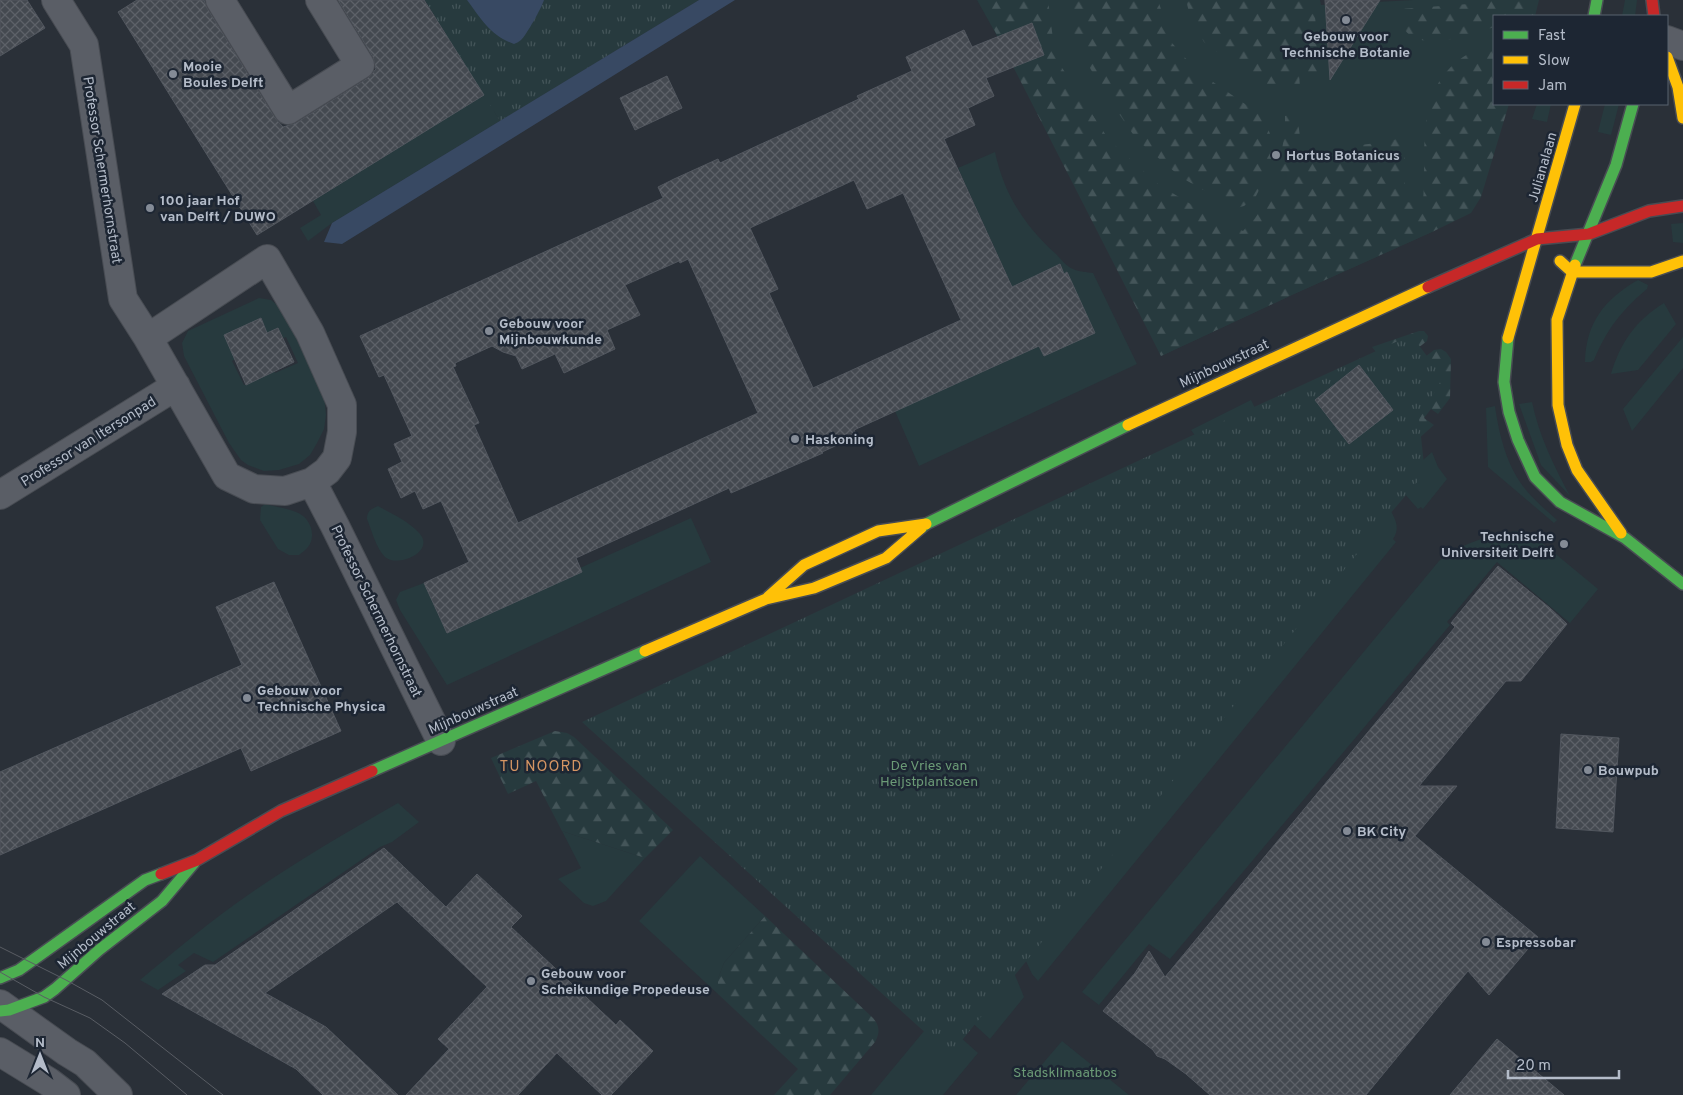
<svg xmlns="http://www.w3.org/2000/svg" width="1683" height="1095" viewBox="0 0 1683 1095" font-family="Overpass,sans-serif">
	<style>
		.green { fill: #273a3e; fill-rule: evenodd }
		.forest { fill: url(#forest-firs) }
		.park { fill: url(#park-tufts) }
		.water { fill: #384963 }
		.building { fill: url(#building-cross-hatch); stroke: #52575f; fill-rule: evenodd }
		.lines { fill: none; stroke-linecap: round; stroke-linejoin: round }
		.street-casing { stroke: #484c53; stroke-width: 30 }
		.fast-casing { stroke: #484c53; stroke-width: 14 }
		.slow-casing { stroke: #484c53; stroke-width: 14 }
		.jam-casing { stroke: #484c53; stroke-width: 14 }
		.street { stroke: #5a5e66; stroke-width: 28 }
		.fast { stroke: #4caf50; stroke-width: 11 }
		.slow { stroke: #ffc107; stroke-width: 11 }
		.jam { stroke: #c62828; stroke-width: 11 }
		.tram { stroke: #595d64; stroke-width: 1 }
		.poi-dot { fill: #848b96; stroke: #1d2633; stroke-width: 2 }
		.labels { text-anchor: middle; stroke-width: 5; stroke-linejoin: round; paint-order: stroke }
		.poi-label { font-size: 14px; font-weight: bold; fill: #b4bcc9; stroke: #1d2633; text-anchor: start }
		.street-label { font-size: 14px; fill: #b4bcc9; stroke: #1d2633 }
		.park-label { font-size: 14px; fill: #6b9a76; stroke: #1d2633 }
		.neighbourhood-label { font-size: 15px; letter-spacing: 1px; fill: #d59563; stroke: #1d2633 }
	</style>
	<defs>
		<pattern id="forest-firs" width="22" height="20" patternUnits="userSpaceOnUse" patternTransform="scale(1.25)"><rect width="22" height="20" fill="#273a3e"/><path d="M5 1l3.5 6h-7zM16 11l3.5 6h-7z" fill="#445559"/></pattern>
		<pattern id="park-tufts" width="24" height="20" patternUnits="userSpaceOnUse" patternTransform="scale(1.25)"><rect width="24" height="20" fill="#273a3e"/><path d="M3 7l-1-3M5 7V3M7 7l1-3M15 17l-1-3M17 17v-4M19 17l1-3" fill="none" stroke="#445559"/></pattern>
		<pattern id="building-cross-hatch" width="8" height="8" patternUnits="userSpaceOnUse" patternTransform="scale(1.25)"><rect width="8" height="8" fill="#444950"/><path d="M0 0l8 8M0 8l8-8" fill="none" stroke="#5d6168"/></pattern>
	</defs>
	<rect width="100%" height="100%" fill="#2a3038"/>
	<path class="green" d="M425 0H467L494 111 500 121 332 223 308 241 300 228 321 215 313 201 483 95Z
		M977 0H1320L1321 5 1413 0H1537L1494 16V104L1471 207 1434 231 1294 294 1161 356 1093 208Z
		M1625 0H1637L1635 16H1622Z
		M1537 104H1551L1547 122 1532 119Z
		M1605 104H1619L1611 135 1598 132Z
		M995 152C1004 194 1024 225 1056 254 1061 259 1067 267 1073 269 1079 272 1087 272 1093 273L1137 364 919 466 895 411 1039 346 1044 356 1067 272 1064 274 1060 264 1016 295 958 168Z
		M1683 223V243L1673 242 1671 224Z
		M1638 280 1648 285 1647 289C1621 311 1607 329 1594 360L1591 362H1585C1586 322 1605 299 1638 280Z
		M259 298 271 300 281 308 324 394 326 415 324 429 317 443 310 455 299 464 279 470 264 471 248 465 241 460 229 443 184 356 182 343 188 331ZM261 318 267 333 278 328 283 338 286 337 298 363 275 373 274 371 244 385 232 361 235 359Z
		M1664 303 1676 324 1638 370 1611 374C1620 343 1636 320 1664 303Z
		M1683 337V368L1632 431 1623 409Z
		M1251 400 1277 452 1209 455 1191 430Z
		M1532 402C1539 436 1554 466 1570 496L1541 465 1519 404Z
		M1495 406C1499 435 1507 467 1526 490 1535 501 1546 510 1557 520L1554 523 1488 467 1486 408Z
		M1432 452 1438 467 1447 479 1423 509 1421 507 1418 509 1396 484Z
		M265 504C275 507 286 508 296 512 308 516 316 531 310 544 308 548 303 552 299 555H289L278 549 260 520 261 507Z
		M378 506C392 514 409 521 420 534 435 552 397 568 385 557 376 548 372 531 367 519 367 511 371 509 378 506Z
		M1390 510C1396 519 1400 529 1393 539L1396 542 1038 981 1032 974 1019 946Z
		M691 518 711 562 447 685 400 610 396 600 400 592 424 583 447 633 511 604 580 568Z
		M1515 531 1528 533 1535 537 1598 589 1570 623 1497 562 1447 622 1450 625 1170 959 1149 944 1099 1005 1082 992 1439 561C1461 543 1488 536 1515 531Z
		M398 803 419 822 392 842 380 847 213 962 194 953 178 965 186 971 158 990 140 980C175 951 210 921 248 895 297 861 347 832 398 803Z
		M562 831 645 858 606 901 593 906 584 903 558 879 581 868Z
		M700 856 765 916 724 963 718 979V994L639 921Z
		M1003 946 1024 997 990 1039 954 1006Z
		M934 1019H940L978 1053 943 1095H871Z
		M1062 1041 1129 1095H1016Z"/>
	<path class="forest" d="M979 0H1048L1054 47 1057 60 1109 140 1159 185 1199 209 1243 231 1255 218 1275 190 1285 132V116L1297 114 1302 152 1385 142 1405 137V202L1423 203C1428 153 1413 95 1459 60 1470 52 1481 46 1494 44V104H1509L1481 197 1471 213 1434 231 1294 294 1161 356Z
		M1074 0H1158L1172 43 1197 71 1264 117 1270 134 1274 147 1269 168 1261 186 1255 198 1244 206 1236 208 1182 178 1137 140 1106 95 1087 63 1074 33 1072 10Z
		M1186 0H1314L1319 73H1299L1300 88 1276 89 1256 81 1204 42 1189 12Z
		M1482 0H1539L1535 16H1494V27C1466 36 1398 61 1400 9L1482 3Z
		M1419 331H1424L1428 336 1427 341 1390 370 1372 347Z
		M1441 349 1446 352 1451 359 1450 398 1438 414 1431 409 1424 418 1434 425 1383 470 1396 379 1434 350Z
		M555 731 567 733 574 737 673 830 645 858 562 831 536 781 508 794 491 758Z
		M765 916 873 1018C880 1026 880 1033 875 1042L830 1095H774L798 1069 718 994V979L724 963Z"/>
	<path class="park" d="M425 0H699L500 121Z
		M1411 335 1443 377 1419 419 1425 473 1383 522 950 1055 582 722 1191 436Z"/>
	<path class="water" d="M467 0H544C542 7 526 36 521 40 519 42 516 43 514 44 491 36 481 19 467 0Z
		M699 0H735L342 244 324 242 332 223Z"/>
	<path class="building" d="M0 0H27L45 28 0 56Z
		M137 0H204L207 8 275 118 283 127 296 123 368 78 376 69 373 57 338 0H424L484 95 257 235 118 12Z
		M1325 0H1380L1330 80Z
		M1032 23 1044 55 986 78 994 96 968 108 975 125 944 139 1012 287 1060 264 1064 274 1067 272 1095 333 1044 356 1039 346 854 430 857 436 822 452 823 453 731 493 729 488 576 558 582 572 447 633 424 583 469 562 441 501 423 509 415 491 401 498 388 469 402 462 394 444 412 436 384 375 379 377 360 336 663 198 658 187 674 179 718 159 720 163 859 99 857 96 912 71 906 57 964 30 972 47ZM854 180 867 209 903 193 961 320 813 388 769 293 778 289 750 228ZM688 259 758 413 518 523 474 425 479 423 453 367 456 366 455 363 492 346 503 352 516 356 522 369 555 354 564 373 615 349 607 330 640 315 625 285 679 261 680 263Z
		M667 76 682 108 635 130 620 98Z
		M261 318 267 333 278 328 294 362 246 385 224 335Z
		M1359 365 1393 410 1349 444 1315 400Z
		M1498 566 1550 608 1567 624 1521 681H1506L1419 786H1457L1415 836 1538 937 1489 995 1468 971 1366 1095H1210L1186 1074 1165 1059 1157 1056 1153 1050 1103 1011 1135 973 1149 951 1165 977 1455 627 1451 623Z
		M274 582 341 731 251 771 241 748 0 855V772L242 665 216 607Z
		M1561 734 1619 738 1613 832 1556 828Z
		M384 848 446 907 477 874 522 916 511 927 616 1025 620 1020 653 1051 611 1095H602L557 1053 518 1095H406L449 1049 438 1039 487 987 397 902 265 993 326 1027 398 1095H323L296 1069 162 994 205 965H215Z
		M1497 1039 1564 1095H1450Z"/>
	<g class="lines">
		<defs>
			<path id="street" d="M56 0 84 45 123 299 148 338
				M220 0 288 110 360 65 320 0
				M1667 40 1683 46
				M267 259 310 333 342 405V432L337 458 327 471 312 482 285 491 254 489 227 476 148 338Z
				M312 482 335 526 441 741
				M0 495 176 386
				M0 1004 67 1052 85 1063 118 1095
				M0 1052 49 1082 66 1095"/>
			<path id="fast" d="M1594 16 1597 0
				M1575 265 1616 165 1633 104
				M1508 338 1504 382 1509 412 1518 440 1535 477 1560 502 1625 538 1683 584
				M921 528 926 524 1128 425
				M372 771 645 651
				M0 978 19 970 145 880 161 874
				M0 1011 9 1010 44 997 55 989 99 950 162 901 194 863"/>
			<path id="slow" d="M1667 57 1678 87 1683 118
				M1560 261 1572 272H1651L1683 261
				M1575 265 1557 320 1558 405 1567 445 1577 470 1621 533
				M1508 338 1575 104
				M1128 425 1428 287
				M768 597 804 565 878 531 926 524
				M645 651 766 599 814 588 886 558 921 528"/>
			<path id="jam" d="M1652 0 1654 16
				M1428 287 1537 239 1589 234 1649 211 1683 206
				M161 874 197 860 281 811 372 771"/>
		</defs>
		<use href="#street" class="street-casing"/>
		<use href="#fast" class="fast-casing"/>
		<use href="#slow" class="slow-casing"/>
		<use href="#jam" class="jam-casing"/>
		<use href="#street" class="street"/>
		<use href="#fast" class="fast"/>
		<use href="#slow" class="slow"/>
		<use href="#jam" class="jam"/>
		<path class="tram" d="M0 947 66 980 102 1000 223 1095
			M0 972 44 997 90 1018 125 1043 187 1095"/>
	</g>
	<g class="poi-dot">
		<circle cx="1346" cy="20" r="5"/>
		<circle cx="173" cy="74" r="5"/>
		<circle cx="1276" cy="155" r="5"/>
		<circle cx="150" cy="208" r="5"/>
		<circle cx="489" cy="331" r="5"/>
		<circle cx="795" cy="439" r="5"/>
		<circle cx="1564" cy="544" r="5"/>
		<circle cx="247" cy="698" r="5"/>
		<circle cx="1588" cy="770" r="5"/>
		<circle cx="1347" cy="831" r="5"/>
		<circle cx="1486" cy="942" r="5"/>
		<circle cx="531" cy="981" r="5"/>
	</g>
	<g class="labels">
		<g class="poi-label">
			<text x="1346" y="41" text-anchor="middle">Gebouw voor<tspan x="1346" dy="16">Technische Botanie</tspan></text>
			<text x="183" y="71">Mooie<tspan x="183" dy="16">Boules Delft</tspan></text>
			<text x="1286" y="160">Hortus Botanicus</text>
			<text x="160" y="205">100 jaar Hof<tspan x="160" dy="16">van Delft / DUWO</tspan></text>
			<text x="499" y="328">Gebouw voor<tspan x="499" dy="16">Mijnbouwkunde</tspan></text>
			<text x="805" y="444">Haskoning</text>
			<text x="1554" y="541" text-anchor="end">Technische<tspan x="1554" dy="16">Universiteit Delft</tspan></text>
			<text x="257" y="695">Gebouw voor<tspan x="257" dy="16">Technische Physica</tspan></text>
			<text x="1598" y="775">Bouwpub</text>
			<text x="1357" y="836">BK City</text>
			<text x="1496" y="947">Espressobar</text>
			<text x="541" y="978">Gebouw voor<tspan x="541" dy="16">Scheikundige Propedeuse</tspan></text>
		</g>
		<g class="street-label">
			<text transform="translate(1542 167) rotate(-74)" y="5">Julianalaan</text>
			<text transform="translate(103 170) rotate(81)" y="5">Professor Schermerhornstraat</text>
			<text transform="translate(1224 363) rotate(-25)" y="5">Mijnbouwstraat</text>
			<text transform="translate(88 441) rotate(-32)" y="5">Professor van Itersonpad</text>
			<text transform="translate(377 611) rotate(64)" y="5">Professor Schermerhornstraat</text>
			<text transform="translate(473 710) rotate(-24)" y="5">Mijnbouwstraat</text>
			<text transform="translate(96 935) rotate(-40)" y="5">Mijnbouwstraat</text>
		</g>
		<g class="park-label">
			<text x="929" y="770">De Vries van<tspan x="929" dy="16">Heijstplantsoen</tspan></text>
			<text x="1065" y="1077">Stadsklimaatbos</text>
		</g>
		<g class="neighbourhood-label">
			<text x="541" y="771">TU NOORD</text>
		</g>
	</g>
	<rect x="1493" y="15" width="175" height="90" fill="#1d2633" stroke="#59626f"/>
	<rect x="1503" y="31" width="25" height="8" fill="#4caf50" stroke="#59626f"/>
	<text x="1538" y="40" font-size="15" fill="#b4bcc9">Fast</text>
	<rect x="1503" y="56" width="25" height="8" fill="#ffc107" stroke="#59626f"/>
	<text x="1538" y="65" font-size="15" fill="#b4bcc9">Slow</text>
	<rect x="1503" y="81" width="25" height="8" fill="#c62828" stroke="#59626f"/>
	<text x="1538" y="90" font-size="15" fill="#b4bcc9">Jam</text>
	<g transform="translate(40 1055)" stroke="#1d2633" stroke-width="4" paint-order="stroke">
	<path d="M0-4L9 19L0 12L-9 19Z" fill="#b4bcc9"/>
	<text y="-8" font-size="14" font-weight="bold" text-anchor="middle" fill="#b4bcc9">N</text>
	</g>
	<path d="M1508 1070v8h111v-8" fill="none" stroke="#b4bcc9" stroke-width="2.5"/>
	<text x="1516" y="1070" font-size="15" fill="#b4bcc9" stroke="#1d2633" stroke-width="4" paint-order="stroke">20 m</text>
</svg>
